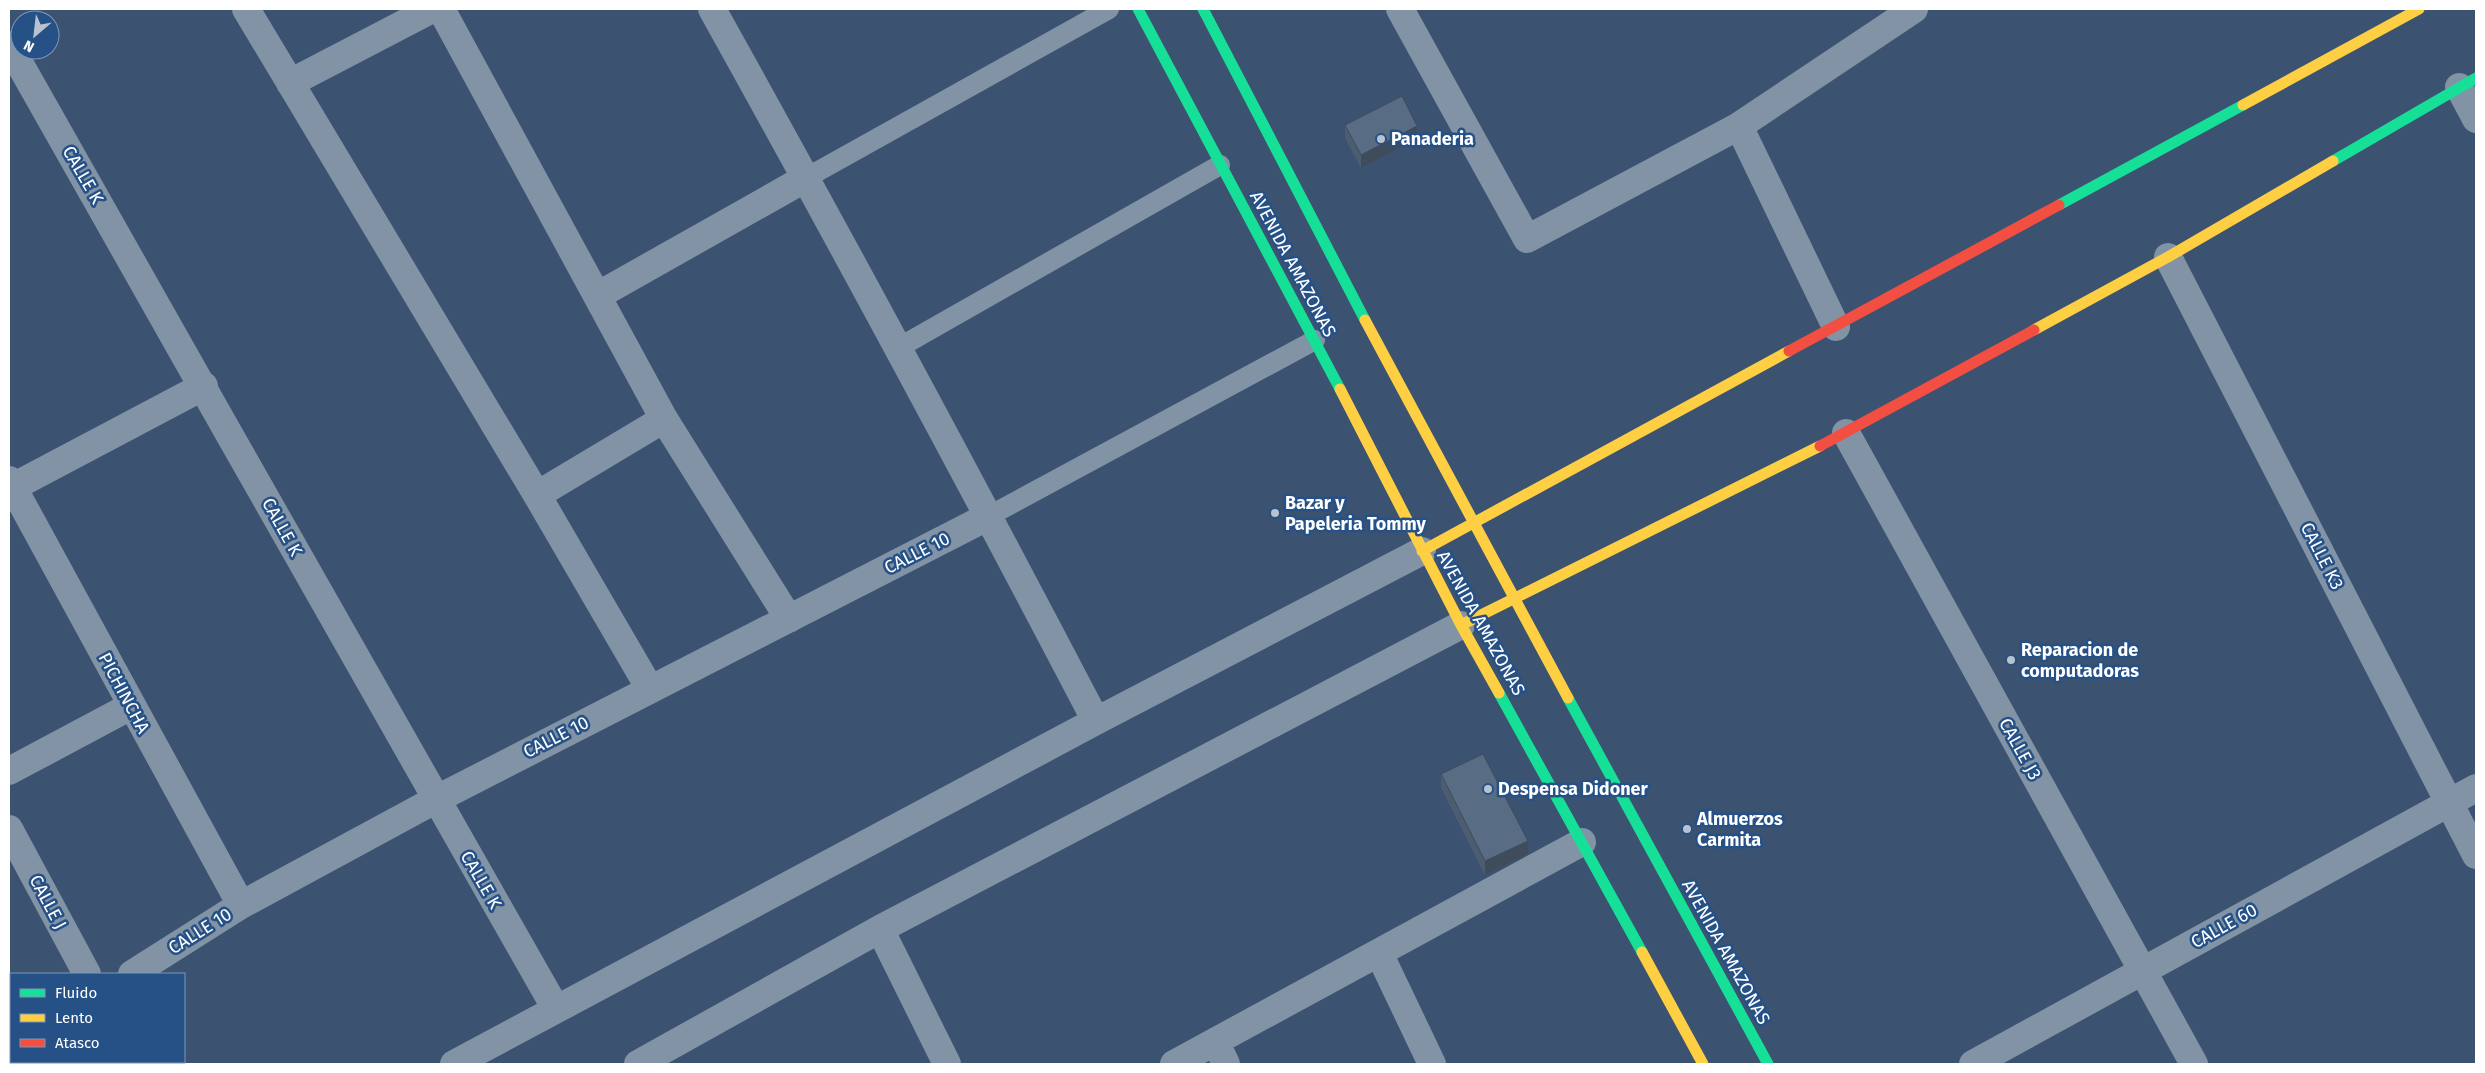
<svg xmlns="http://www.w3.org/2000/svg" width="2485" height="1073" viewBox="0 0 2485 1073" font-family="'Fira Sans',sans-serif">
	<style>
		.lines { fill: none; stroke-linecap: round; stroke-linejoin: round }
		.lane { stroke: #8293a6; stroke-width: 20 }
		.street { stroke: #8293a6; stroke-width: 28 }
		.fast { stroke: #16e098; stroke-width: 11 }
		.slow { stroke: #ffcf43; stroke-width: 11 }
		.jam { stroke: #f24e42; stroke-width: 11 }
		.wall { fill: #4c5d71 }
		.shaded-wall { fill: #3e4c5c }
		.building { fill: #586c83; stroke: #3e4c5c }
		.poi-dot { fill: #bac3cd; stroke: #255187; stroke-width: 2 }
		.labels { text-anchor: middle; stroke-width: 5; stroke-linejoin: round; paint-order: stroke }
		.poi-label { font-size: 18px; font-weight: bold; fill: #fff; stroke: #255187; text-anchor: start }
		.street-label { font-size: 18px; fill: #fff; stroke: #255187 }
	</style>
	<rect width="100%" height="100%" fill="#3b5371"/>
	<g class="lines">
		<path class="lane" d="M806 178 1109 9
			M898 348 1220 165
			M989 516 1315 340"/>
		<path class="street" d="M246 9 537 495 650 689
			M441 9 664 419 789 619
			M712 9C843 244 971 482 1096 721
			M1400 9 1527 239 1739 126 1914 9
			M9 45C192 366 371 689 556 1009
			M290 83 432 9
			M2459 87 2476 119
			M1739 126 1836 327
			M2168 257 2476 855
			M597 296 806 178
			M1846 433 2194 1064
			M9 480 241 905
			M13 487 204 386
			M537 495 664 419
			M9 771 131 706
			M9 829 87 974
			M880 929 947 1064
			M1379 953 1432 1064
			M132 974 241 905 435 800 989 516
			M9 1035 11 1033
			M1216 1043 1226 1064
			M454 1064 1096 721 1422 551
			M638 1064 880 929 1461 625
			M1174 1064 1582 842
			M1973 1064 2476 788"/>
		<path class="fast" d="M1138 9 1340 389
			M1203 9 1365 320
			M2333 161 2476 78
			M2059 205 2243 105
			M1499 693 1642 952
			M1568 698 1768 1064"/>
		<path class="slow" d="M2243 105 2419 9
			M1365 320 1568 698
			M2034 330 2168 257 2333 161
			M1340 389 1461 625 1499 693
			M1422 551 1789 351
			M1461 625 1820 446
			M1642 952 1703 1064"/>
		<path class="jam" d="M1789 351 2059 205
			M1820 446 2034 330"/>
	</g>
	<path class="wall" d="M1345 125 1417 139 1361 168 1345 138Z
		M1441 774 1528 854 1485 875 1441 788Z"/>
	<path class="shaded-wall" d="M1417 126V139L1361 168V155Z
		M1528 841V854L1485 875V861Z"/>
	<path class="building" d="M1402 96 1417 126 1361 155 1345 125Z
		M1483 754 1528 841 1485 861 1441 774Z"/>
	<g class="poi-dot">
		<circle cx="1381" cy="139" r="5"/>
		<circle cx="1275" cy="513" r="5"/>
		<circle cx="2011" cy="660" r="5"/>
		<circle cx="1488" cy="789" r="5"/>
		<circle cx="1687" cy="829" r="5"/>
	</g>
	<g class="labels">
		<g class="poi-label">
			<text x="1391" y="145">Panaderia</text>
			<text x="1285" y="509">Bazar y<tspan x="1285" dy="21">Papeleria Tommy</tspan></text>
			<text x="2021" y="656">Reparacion de<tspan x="2021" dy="21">computadoras</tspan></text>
			<text x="1498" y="795">Despensa Didoner</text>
			<text x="1697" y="825">Almuerzos<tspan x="1697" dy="21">Carmita</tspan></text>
		</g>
		<g class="street-label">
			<text transform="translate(83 175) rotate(60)" y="6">CALLE K</text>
			<text transform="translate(1293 264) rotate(62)" y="6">AVENIDA AMAZONAS</text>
			<text transform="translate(282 527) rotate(61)" y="6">CALLE K</text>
			<text transform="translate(917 553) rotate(-27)" y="6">CALLE 10</text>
			<text transform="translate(2322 556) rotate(63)" y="6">CALLE K3</text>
			<text transform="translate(1481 623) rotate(61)" y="6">AVENIDA AMAZONAS</text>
			<text transform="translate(124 693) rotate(62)" y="6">PICHINCHA</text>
			<text transform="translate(556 737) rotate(-27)" y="6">CALLE 10</text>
			<text transform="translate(2020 749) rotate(61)" y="6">CALLE J3</text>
			<text transform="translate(481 880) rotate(60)" y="6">CALLE K</text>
			<text transform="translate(48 902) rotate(62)" y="6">CALLE J</text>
			<text transform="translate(2224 926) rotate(-29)" y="6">CALLE 60</text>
			<text transform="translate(200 931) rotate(-32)" y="6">CALLE 10</text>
			<text transform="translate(1726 952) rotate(61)" y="6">AVENIDA AMAZONAS</text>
		</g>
	</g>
	<rect width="2485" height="1073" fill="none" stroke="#ffffff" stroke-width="20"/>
	<rect x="10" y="973" width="175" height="90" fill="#255187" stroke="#7c97b7"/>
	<rect x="20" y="989" width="25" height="8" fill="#16e098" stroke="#7c97b7"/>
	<text x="55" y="998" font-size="15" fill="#ffffff">Fluido</text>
	<rect x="20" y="1014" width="25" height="8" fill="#ffcf43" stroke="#7c97b7"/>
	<text x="55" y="1023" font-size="15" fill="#ffffff">Lento</text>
	<rect x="20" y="1039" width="25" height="8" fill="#f24e42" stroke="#7c97b7"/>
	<text x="55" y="1048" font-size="15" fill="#ffffff">Atasco</text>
	<g transform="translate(35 35) rotate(208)"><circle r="24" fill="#255187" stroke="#7c97b7"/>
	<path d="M0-4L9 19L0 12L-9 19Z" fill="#bac3cd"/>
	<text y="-8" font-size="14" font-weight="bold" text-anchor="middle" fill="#ffffff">N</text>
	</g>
</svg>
